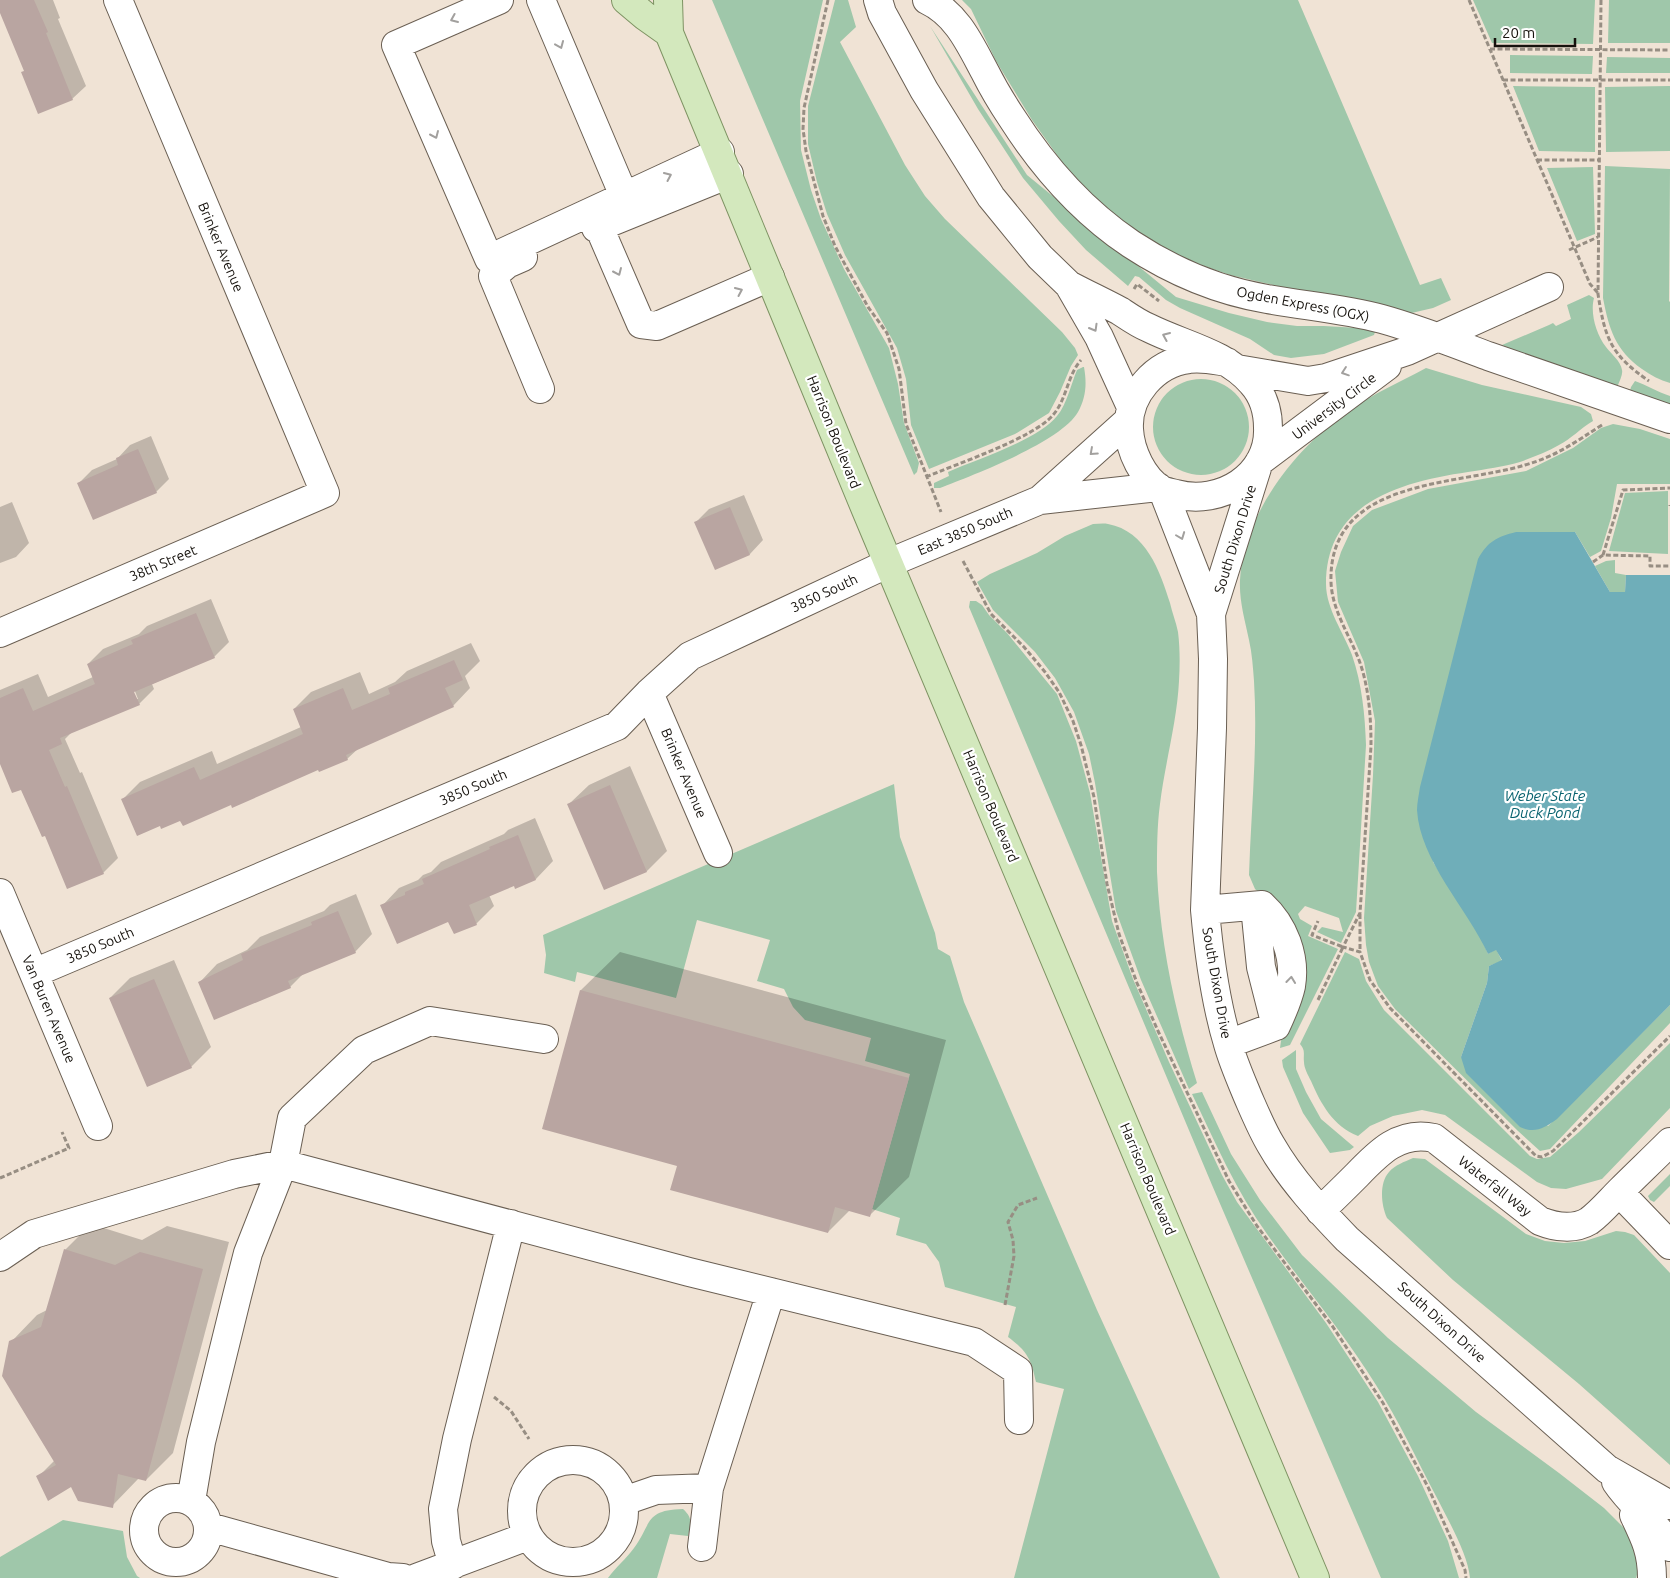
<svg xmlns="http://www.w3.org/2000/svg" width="1670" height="1578" viewBox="0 0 1670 1578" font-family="Ubuntu,sans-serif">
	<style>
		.green { fill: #9fc7aa }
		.water { fill: #6faeb9 }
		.shadow { fill: #0003; fill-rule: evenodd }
		.building { fill: #b9a5a1 }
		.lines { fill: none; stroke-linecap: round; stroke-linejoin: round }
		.minor-casing { stroke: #6a5f53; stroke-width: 30 }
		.major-casing { stroke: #7e9363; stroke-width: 30 }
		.path { stroke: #978e83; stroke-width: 3; stroke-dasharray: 5 2.5; stroke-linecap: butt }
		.minor { stroke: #fff; stroke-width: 28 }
		.major { stroke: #d3e8bd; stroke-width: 28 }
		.oneway { stroke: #a2a09e }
		.labels { text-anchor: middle; stroke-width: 4.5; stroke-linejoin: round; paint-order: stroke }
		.street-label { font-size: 14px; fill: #16120d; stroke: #fff }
		.water-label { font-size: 15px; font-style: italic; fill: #096370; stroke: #fff }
	</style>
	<rect width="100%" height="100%" fill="#f0e3d5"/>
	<path class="green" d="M712 0H823L800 101 801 150 811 190 821 219 844 269 889 348 898 384 904 423 919 463 917 472 914 475Z
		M835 0H848L856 27 840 42 905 165 925 196 945 219 1062 332 1075 348 1078 355 1071 366 1060 392 1049 413 1015 434 929 469 911 425 906 379 897 348 845 255 827 214 817 182 808 144V106Z
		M962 0H1298L1420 285 1441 278 1451 300 1433 308 1403 315 1230 275 1163 252 1109 217 1072 176 1032 120 996 61 971 9Z
		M1473 0H1595L1593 44 1492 43Z
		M1609 0H1670V43H1608Z
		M930 26 1027 175 1176 297 1229 313 1267 322 1297 326H1324L1376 329 1374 335 1324 354 1291 358 1274 355 1250 339 1180 308 1166 300 1139 277 1135 276 1128 286 1086 250 1059 221 1023 178 978 109Z
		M1510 55 1593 56 1592 74 1510 73Z
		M1607 57 1670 58V73H1606Z
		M1513 86 1595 87V152L1539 151Z
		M1670 86V151L1606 152 1605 87Z
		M1605 166 1670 169 1669 301 1670 302V383C1660 380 1650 375 1642 369 1615 350 1609 329 1603 298Z
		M1593 167 1595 234 1577 241 1547 168Z
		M1589 295 1594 298C1590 313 1596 334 1606 347 1610 353 1621 361 1622 370 1623 374 1620 380 1618 385L1609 389 1502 345 1549 325 1553 323 1556 326 1571 319 1567 305Z
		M1083 367H1084C1087 384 1086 397 1078 412 1061 442 973 475 940 488H934V483L949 476 948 472C977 459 1038 440 1057 416 1067 404 1071 384 1077 370Z
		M1426 368 1482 385 1581 407 1591 414 1593 421C1581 428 1571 439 1559 445 1547 452 1533 457 1520 462 1503 467 1486 469 1468 472 1401 482 1326 502 1326 584 1326 609 1344 633 1352 655 1362 684 1365 715 1366 745L1356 912 1341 943 1317 932 1322 927 1343 932 1339 918 1305 906 1298 914 1300 919 1312 926 1308 936 1338 949 1290 1045 1280 1048 1282 1034 1291 1012 1263 896 1255 889 1249 875C1251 811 1258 746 1254 681 1253 668 1252 653 1249 640 1245 620 1239 601 1240 580 1243 514 1297 446 1350 410 1373 394 1400 382 1426 368Z
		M1153 427a48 48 0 1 1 96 0a48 48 0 1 1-96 0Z
		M1635 381C1647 385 1657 392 1670 396V410L1629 395 1631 387Z
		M1613 424 1640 429 1670 439V484H1617L1611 518 1601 551 1590 557 1575 532H1516L1433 862 1480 935 1488 954 1496 949 1502 961 1489 966 1487 983 1461 1057 1548 1126 1670 1005V1023L1550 1149 1540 1151 1518 1131 1395 1009 1378 986 1369 962 1366 945 1364 918 1373 775 1375 721 1364 662 1338 602 1335 571 1341 552 1353 526 1372 510 1428 489 1526 471 1573 448 1601 428Z
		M1668 491V554L1609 551 1625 493Z
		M1093 524C1098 524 1103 523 1108 524 1146 531 1160 571 1170 603 1172 612 1176 622 1178 632 1180 648 1180 665 1179 681 1177 722 1165 763 1160 804 1157 826 1157 850 1157 872 1160 944 1176 1015 1197 1083L1189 1089 1141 980 1116 911 1095 783 1089 754 1074 712 1055 678 1035 652 993 610 977 582 990 574 1037 553 1065 536Z
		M1615 560V573L1626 575 1625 592H1610L1595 566 1606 561Z
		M970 601H976L982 605 989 615 1007 633 1057 694 1076 741 1090 793 1112 921 1133 979 1169 1062 1222 1175 1237 1202 1326 1323 1378 1402 1418 1476 1448 1541 1459 1578H1381L1212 1185 969 607Z
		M894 784 900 837 935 933 938 949 950 956 964 1002 1097 1310 1220 1578H1014L1064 1389 1036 1382C1031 1359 1027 1351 1008 1337L1016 1307 945 1287 939 1262 926 1244 896 1235 900 1218 872 1209 910 1074 865 1061 871 1038 805 1020 793 1007 784 989 757 981 770 940 697 920 676 998 577 972 575 982 544 973 546 955 543 935Z
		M1345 952 1359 959 1366 981 1384 1010 1530 1156 1537 1159 1550 1157 1579 1132 1670 1043V1108L1602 1179 1566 1189 1551 1188 1537 1182 1445 1115 1422 1110 1393 1116 1370 1126 1358 1136C1333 1126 1321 1104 1311 1081 1308 1075 1304 1068 1304 1062 1303 1054 1306 1051 1300 1044Z
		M1296 1050V1069L1306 1092 1321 1119 1354 1147 1350 1150 1330 1153 1303 1113 1283 1067 1282 1060Z
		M1202 1092 1231 1154 1260 1200 1302 1255 1388 1338 1476 1412 1559 1473 1604 1508 1624 1528 1632 1537 1640 1565 1636 1578H1470C1468 1554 1448 1520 1437 1498 1417 1460 1399 1421 1376 1385 1343 1332 1303 1285 1267 1234 1236 1191 1215 1142 1192 1094Z
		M1413 1158 1425 1159 1526 1234 1545 1241 1564 1243 1585 1241 1616 1231 1625 1232 1634 1235 1670 1273V1465L1579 1384 1453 1280 1387 1218C1381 1205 1379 1183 1389 1172 1395 1165 1404 1162 1413 1158Z
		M1670 1174V1186L1654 1202 1650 1200 1648 1196Z
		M683 1509C693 1518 691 1524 688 1536L670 1534 657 1578H608C616 1567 626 1559 634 1548 652 1524 644 1510 683 1509Z
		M63 1520 123 1531 127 1557 137 1576 140 1578H0V1557Z"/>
	<path class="water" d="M1516 532H1575L1610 592H1625L1626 575H1670V1005L1557 1119C1545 1128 1534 1134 1520 1127L1466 1073 1461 1057 1487 983 1489 966 1502 960 1496 950 1488 954C1467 908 1420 861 1417 810 1417 803 1419 794 1420 787L1478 559C1488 541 1497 537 1516 532Z"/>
	<path class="shadow" d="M0 0H53L60 18 58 19 86 86 72 99 25 70 0 9Z
		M151 436 169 479 156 492 79 483 92 470 117 459 130 445Z
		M744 495 763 540 750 554 715 568 696 522 709 509Z
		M12 502 29 543 16 557 0 563V507Z
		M211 599 229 642 214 657 152 684 154 689 139 704 73 731 65 739 80 773 82 772 118 858 103 873 45 834 22 788 0 761V690L38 674 48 697 93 677 88 664 103 649 139 634 147 626ZM133 686 138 699H136L131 687Z
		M471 643 480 661 465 676 470 688 453 706 360 747 347 759 319 768 232 803 181 819 123 799 140 782 212 751 217 764 301 727 294 709 311 692 360 672 369 694 395 682 407 671Z
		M630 766 667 851 647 871 605 889 569 804 589 785Z
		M535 818 553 861 536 879 516 887 514 884 489 895 494 906 476 924 454 933 449 920 382 906 399 888 418 880 423 875 431 872 441 862 504 834 508 830Z
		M356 894 372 934 355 952 304 973 290 987 200 982 217 964 247 950 260 937 324 911 330 905Z
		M620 952 946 1040 909 1177 870 1215 850 1210 828 1232 678 1165 543 1128 581 990Z
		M174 960 211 1047 191 1067 110 998 130 978Z
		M91 1224 142 1240 167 1226 229 1242 173 1453 146 1480 139 1478 112 1506 71 1486 38 1477 55 1460 11 1342 37 1315 47 1310 65 1250Z"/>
	<path class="building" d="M0 0H34L48 32 46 33 73 100 38 114 21 72 24 71 0 13Z
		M138 449 157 493 93 520 77 483 118 465 116 458Z
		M730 507 750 555 715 570 694 522Z
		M196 613 215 658 134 692 140 705 60 738 62 744 49 750 65 787 67 786 104 874 67 889 45 836 42 837 21 790 12 793 0 764V698L23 688 33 711 95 684 87 664 133 644 131 640Z
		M454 660 463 680 445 688 454 707 346 755 348 760 319 772 318 770 232 808 231 805 183 826 180 821 161 829 160 826 137 836 121 799 194 767 200 780 303 734 293 709 343 688 352 710 390 694 388 688Z
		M610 785 647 872 604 890 567 804Z
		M518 835 536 880 515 889 514 886 469 905 477 925 454 934 448 922 397 944 380 905 405 895V892L424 884 422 879 490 849 489 847Z
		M338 911 356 953 288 981 291 988 214 1020 198 982 243 960 241 954 312 925 311 922Z
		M154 979 192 1068 147 1087 109 998Z
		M580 990 909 1078 870 1217 835 1207 828 1233 670 1190 677 1166 542 1129Z
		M64 1249 115 1265 140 1252 203 1269 146 1481 118 1474 113 1508 78 1501 71 1487 48 1501 36 1476 56 1465 2 1376 9 1341 41 1327Z"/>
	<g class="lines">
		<defs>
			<path id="minor" d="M499 0 396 45 489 259 720 152
				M541 0 624 196
				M878 0 882 13 924 90 991 197 1040 257 1069 285 1099 337 1131 407
				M927 0C957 14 970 44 985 72 993 88 1002 103 1012 118 1044 168 1082 211 1131 244 1172 271 1220 291 1267 299 1306 306 1344 309 1382 319 1418 329 1453 343 1488 356 1549 377 1609 398 1670 419
				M599 227 641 324 657 326 770 277
				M596 228 729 174
				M523 257 507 264 493 276 540 389
				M1069 285C1086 294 1103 302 1120 311 1129 317 1139 324 1149 328 1183 345 1226 353 1252 383 1263 395 1268 411 1268 428 1270 476 1220 506 1176 494 1172 493 1166 492 1162 490 1143 479 1130 451 1129 429 1127 395 1155 363 1189 359 1202 357 1214 360 1227 362
				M1237 369 1308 381 1326 378 1407 351 1549 287
				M1260 461 1387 366
				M1163 491 1211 614 1213 659 1212 728 1205 910C1209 955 1215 1001 1228 1044 1233 1062 1241 1080 1248 1097 1255 1113 1262 1130 1271 1145 1291 1180 1320 1211 1347 1239L1607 1469 1670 1505
				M1040 500 1129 420
				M1211 614 1257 468
				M0 633 325 493 118 0
				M649 693 718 853
				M0 893 98 1126
				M1255 906 1261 967 1276 1026
				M1205 910 1262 905C1284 925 1296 957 1291 986 1288 1000 1282 1013 1276 1026L1228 1044
				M34 973 617 726 649 693 690 656 889 563 1040 500 1158 487
				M1619 1192 1670 1245
				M1320 1211C1333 1199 1345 1187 1357 1175 1378 1153 1400 1130 1434 1138L1540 1221C1555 1227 1574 1230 1589 1221 1600 1213 1610 1201 1620 1191 1636 1175 1653 1159 1670 1142
				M0 1257 34 1234 234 1174 283 1164 689 1272 974 1342 1018 1371 1019 1420
				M522 1511a51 51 0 1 1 102 0a51 51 0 1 1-102 0Z
				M1616 1482C1632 1506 1656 1522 1670 1547
				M144 1530a32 32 0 1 1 64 0a32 32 0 1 1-64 0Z
				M191 1501 201 1442 237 1296 248 1253 283 1164 292 1118 364 1050 430 1021 544 1039
				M624 1501 656 1490 709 1488
				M1634 1515C1645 1538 1652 1552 1652 1578
				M209 1527 388 1577 403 1578
				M702 1547 709 1488 771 1292
				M453 1565 446 1541 443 1509 457 1439 511 1224
				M416 1578 528 1536"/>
			<path id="major" d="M626 0 645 16 669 33
				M668 0 669 33 866 510 1315 1578"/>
		</defs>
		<use href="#minor" class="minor-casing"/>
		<use href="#major" class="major-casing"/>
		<path class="path" d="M828 0 804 108 803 129 806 151 823 216 835 246 868 307 887 333 899 369 906 424 941 512
			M1469 0 1590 284 1598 293
			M1601 0 1598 294C1605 339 1611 355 1649 381
			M1490 49 1670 50
			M1503 80H1670
			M1537 160H1599
			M1569 250 1598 237
			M1134 289 1137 284 1159 301
			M1602 425C1575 442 1557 456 1525 465 1456 486 1328 478 1331 582 1332 610 1349 634 1359 660 1369 687 1371 717 1371 746L1360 913 1343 947 1360 952 1370 980 1390 1008 1536 1156 1542 1157 1553 1151 1670 1036
			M926 477C956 464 1034 438 1053 415 1067 399 1067 376 1081 360
			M1670 505V506
			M1603 555 1623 490 1670 488
			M963 561 991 614 1024 647 1045 672 1059 692 1073 721 1081 745 1094 797 1107 884 1119 934 1137 983 1158 1031 1229 1181 1257 1226 1333 1327 1383 1403 1428 1487 1465 1570 1466 1578
			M1593 562 1603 555 1650 556V566H1670
			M1360 914V952
			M1318 1000 1343 947 1312 935 1318 921
			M0 1178 69 1148 62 1132
			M1005 1305 1014 1256 1013 1240 1008 1222 1018 1205 1037 1198
			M494 1397 511 1411 529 1439"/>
		<use href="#minor" class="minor"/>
		<use href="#major" class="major"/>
	</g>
	<defs><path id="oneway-chevron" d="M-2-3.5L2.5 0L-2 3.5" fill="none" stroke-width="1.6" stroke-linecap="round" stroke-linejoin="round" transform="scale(1.25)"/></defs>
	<g class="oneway">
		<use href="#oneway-chevron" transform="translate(454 19) rotate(157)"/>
		<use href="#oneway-chevron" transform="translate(560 45) rotate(67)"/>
		<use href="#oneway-chevron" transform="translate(435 135) rotate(66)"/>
		<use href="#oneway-chevron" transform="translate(668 176) rotate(-24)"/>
		<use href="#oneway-chevron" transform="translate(618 272) rotate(66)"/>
		<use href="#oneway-chevron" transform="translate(739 291) rotate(-24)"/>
		<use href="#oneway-chevron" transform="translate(1094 328) rotate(60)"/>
		<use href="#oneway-chevron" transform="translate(1166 336) rotate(-157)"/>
		<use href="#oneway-chevron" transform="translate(1345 372) rotate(161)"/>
		<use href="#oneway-chevron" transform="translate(1093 452) rotate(138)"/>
		<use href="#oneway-chevron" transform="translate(1181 536) rotate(69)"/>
		<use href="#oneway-chevron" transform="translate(1291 980) rotate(-84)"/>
	</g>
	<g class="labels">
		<g class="street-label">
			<text transform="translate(221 247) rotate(67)" y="5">Brinker Avenue</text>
			<text transform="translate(1303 304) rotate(11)" y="5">Ogden Express (OGX)</text>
			<text transform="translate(1334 406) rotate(-37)" y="5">University Circle</text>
			<text transform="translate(834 432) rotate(68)" y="5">Harrison Boulevard</text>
			<text transform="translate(965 531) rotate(-23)" y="5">East 3850 South</text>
			<text transform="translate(1235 539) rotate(-73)" y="5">South Dixon Drive</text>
			<text transform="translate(163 563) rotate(-23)" y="5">38th Street</text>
			<text transform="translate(824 593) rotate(-25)" y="5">3850 South</text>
			<text transform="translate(684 773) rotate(67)" y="5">Brinker Avenue</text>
			<text transform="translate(473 787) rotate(-23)" y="5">3850 South</text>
			<text transform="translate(991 806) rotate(67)" y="5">Harrison Boulevard</text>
			<text transform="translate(100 945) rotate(-23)" y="5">3850 South</text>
			<text transform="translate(1217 983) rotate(80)" y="5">South Dixon Drive</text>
			<text transform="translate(49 1009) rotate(67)" y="5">Van Buren Avenue</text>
			<text transform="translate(1148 1179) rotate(67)" y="5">Harrison Boulevard</text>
			<text transform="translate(1495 1186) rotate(38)" y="5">Waterfall Way</text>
			<text transform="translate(1442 1322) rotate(42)" y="5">South Dixon Drive</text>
		</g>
		<g class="water-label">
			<text x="1545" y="801">Weber State<tspan x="1545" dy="17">Duck Pond</tspan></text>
		</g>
	</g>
	<path d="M1495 38v8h80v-8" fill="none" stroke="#16120d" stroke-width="2.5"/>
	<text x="1502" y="38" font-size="15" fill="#16120d" stroke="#ffffff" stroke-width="4" paint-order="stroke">20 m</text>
</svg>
